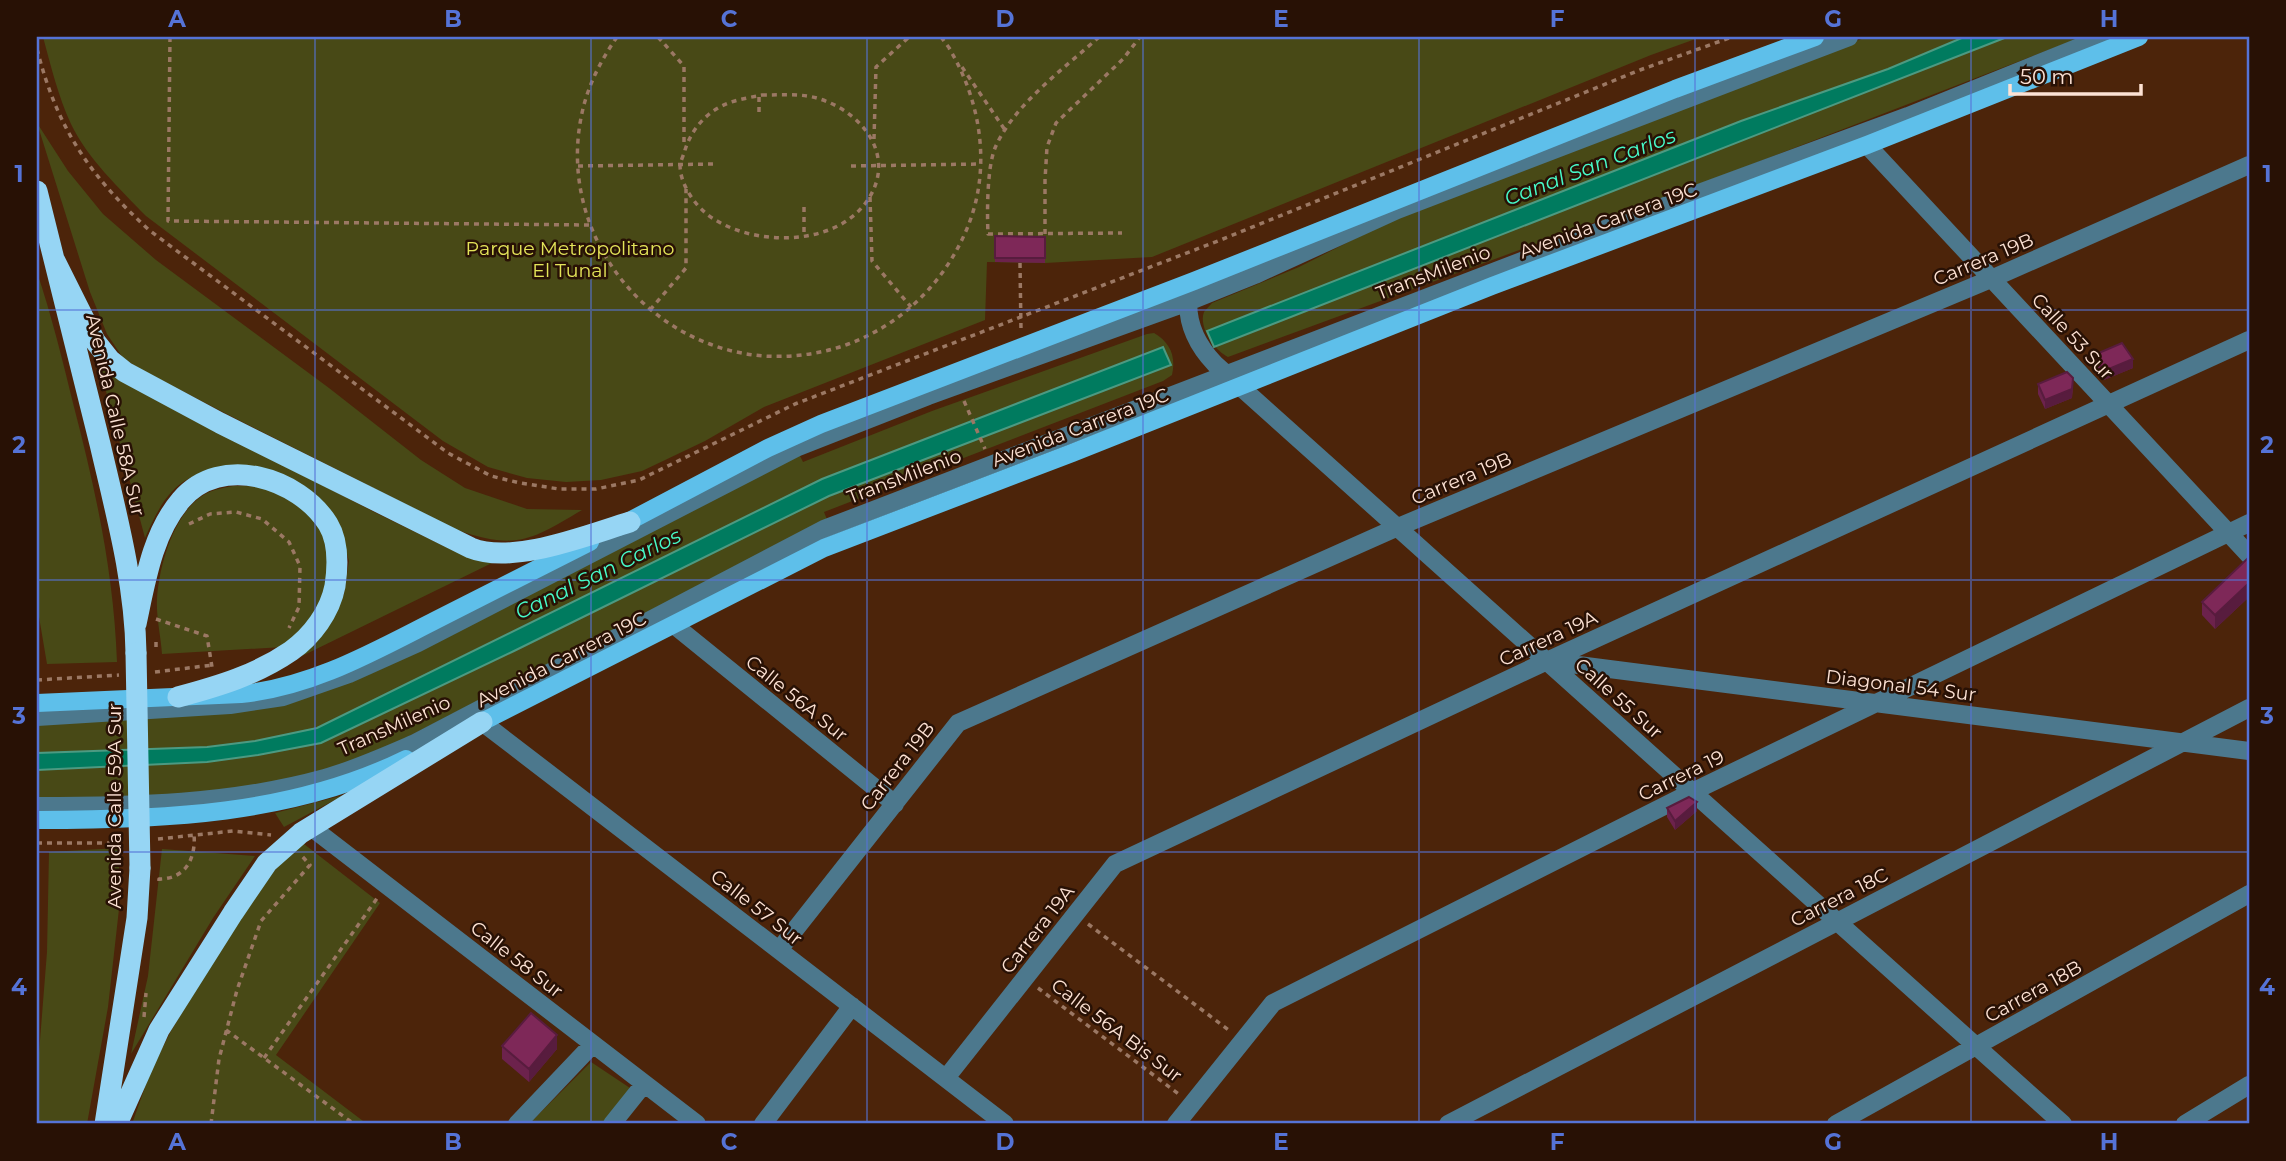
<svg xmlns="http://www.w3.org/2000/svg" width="2286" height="1161" viewBox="0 0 2286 1161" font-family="Montserrat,sans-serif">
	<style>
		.green { fill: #484916 }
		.water { fill: #007b5f; stroke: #4c9a82; stroke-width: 2 }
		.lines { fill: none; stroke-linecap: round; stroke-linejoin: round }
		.path { stroke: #9b7864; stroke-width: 3.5; stroke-dasharray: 5 5; stroke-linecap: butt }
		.minor { stroke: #4c788d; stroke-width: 18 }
		.major { stroke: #5ebfea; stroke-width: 18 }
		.highway { stroke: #96d5f4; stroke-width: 21 }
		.path-bridge { stroke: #9b7864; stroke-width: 3.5; stroke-dasharray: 5 5; stroke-linecap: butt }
		.highway-bridge { stroke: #96d5f4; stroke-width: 21 }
		.wall { fill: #6c224c }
		.shaded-wall { fill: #581c3e }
		.building { fill: #7e2858; stroke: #581c3e; stroke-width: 2 }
		.grid { fill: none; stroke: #5573d7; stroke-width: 2; stroke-opacity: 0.55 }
		.labels { text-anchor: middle; stroke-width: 5; stroke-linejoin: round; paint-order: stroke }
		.street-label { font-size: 19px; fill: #fde2d4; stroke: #281105 }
		.park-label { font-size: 19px; fill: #e4e559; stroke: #281105 }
		.water-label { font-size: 21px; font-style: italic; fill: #47fac8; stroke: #281105 }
		.neatline { fill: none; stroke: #5573d7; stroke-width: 2.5 }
		.grid-label { font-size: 23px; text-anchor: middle; font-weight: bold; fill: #5573d7 }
	</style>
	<rect width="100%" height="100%" fill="#4c240a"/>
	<path class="green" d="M43 37H1701L1651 55 1152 257 1045 263 987 262 985 320 764 407 705 441 642 471 601 480 566 482 527 478 488 467 443 441 146 216C120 189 87 158 71 124 58 96 51 66 43 37Z
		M1867 37H2082L1732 172 1228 357C1215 351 1198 327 1204 312 1205 311 1211 304 1212 303L1299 267 1400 216Z
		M37 123 68 171 103 214 156 260 329 388 421 460 465 488 527 509 582 510C530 541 516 550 457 530L221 411 140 369 123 358 107 334 90 292Z
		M37 272C52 317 63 362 74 407 96 491 114 575 117 662L47 664 37 605Z
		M1154 333C1171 343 1176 357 1172 375L1163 381 824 512 828 522 378 752 308 777 190 796 37 803V723L245 710 799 454 803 462 932 411 1147 334Z
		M98 361 148 395 376 513 454 551 492 563 302 656 333 618 344 594 349 561 341 533 237 465C182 473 167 487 145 538Z
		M233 486C243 486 255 486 265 488 315 503 346 551 321 601 313 618 296 633 284 647L162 654C161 637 156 617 157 599 159 567 173 515 202 496 210 490 223 488 233 486Z
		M344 795 284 827 275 813Z
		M304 844 380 903 276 1055 367 1124H132L150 1073 171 1031 259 887 291 853Z
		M119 848V909L108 1007 87 1124H37V1078L47 952 49 852Z
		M162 849 255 856 213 918 131 1054 148 976Z
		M591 1062 633 1090 606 1124H529Z"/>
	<path class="water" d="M1964 37H2007L1214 347 1207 331 1741 121 1888 69Z
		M1163 347 1171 365 829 496 514 651 321 743 258 755 207 762 37 770V753L207 747 255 741 317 728 822 479Z"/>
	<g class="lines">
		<path class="path" d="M170 37 168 221 590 225
			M617 37C601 60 588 85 582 113 556 231 644 347 764 356 799 358 835 352 867 336 912 314 946 277 966 231 992 171 982 103 949 48
			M658 37 684 66V147
			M941 37 950 49
			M1099 37C1065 68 1014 104 995 148 987 168 987 212 988 234L1122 233
			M37 49C57 128 89 175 149 230L448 453 491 476 520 483 559 489H596L639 480 795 404 1223 239 1640 70 1732 37
			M962 67 1005 130
			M762 95C781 95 802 93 820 99 866 114 899 161 864 205 830 248 749 246 708 215 694 204 680 184 680 165 681 160 684 154 685 150 692 128 708 110 731 102 741 99 752 97 762 95Z
			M759 97V116
			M874 139 876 67 909 37
			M578 166 716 164
			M851 166 980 164
			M870 197 872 261 911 307
			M804 207V236
			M1045 234V180L1047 147 1056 123 1123 59 1140 37
			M1020 263 1021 331
			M650 310 686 268V189
			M964 401 985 449
			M189 524 210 514 236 512 262 519 289 542 300 566 299 607 289 628
			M156 619 207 636 212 667
			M155 672 213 665
			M37 680 119 675
			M158 839 233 831 271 835
			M37 843H122
			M159 881V879C186 879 196 858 194 834
			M1088 924 1230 1031
			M1038 988 1180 1095
			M144 1017 146 993
			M226 1030 354 1124
			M264 1058 378 897
			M211 1124 219 1059 237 990 261 921 310 865 301 855"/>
		<path class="minor" d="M1867 145 2249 555
			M1189 293C1185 321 1196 344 1215 364L2063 1124
			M674 625 895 804
			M1547 661 2249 751
			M37 717 230 705 283 697 349 674 418 643 798 447 928 396 1188 302 1255 275 1397 210 1849 37
			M482 722 1005 1124
			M37 806C133 806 231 804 325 778 356 769 385 756 415 743L824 529 1691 196 1908 116 2104 37
			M311 827 697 1124
			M779 950 958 723 1398 527 1991 279 2249 165
			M946 1078 1115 864 1547 661 2249 340
			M517 1124 593 1044
			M612 1124 644 1084
			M763 1124 852 1006
			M1176 1124 1273 1003 1692 792 2249 523
			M1448 1124 2249 708
			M1836 1124 2249 894
			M2185 1124 2249 1085"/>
		<path class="major" d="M618 527 768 448 821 424 1194 281 1675 89 1815 37
			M37 703 241 694C312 687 373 652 436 620 487 594 539 568 590 542
			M472 727 824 548 1072 453 1492 286 1867 145 2139 37
			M37 820C162 820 292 815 406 759"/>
		<path class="highway" d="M37 191C58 275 79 359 100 444 116 513 135 582 136 653
			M55 261 95 341 110 360 125 372 220 423 471 548C513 565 587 535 630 522
			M136 624C145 582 152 534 181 500 221 453 299 478 328 524 339 542 338 566 335 586 330 612 312 636 291 651 256 675 219 686 178 697
			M105 1124 137 918 140 868
			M117 1124 159 1030 233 913 267 863 301 833 482 722"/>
		<path class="path-bridge" d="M156 642V652"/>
		<path class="highway-bridge" d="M136 653 140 868"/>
	</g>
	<path class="wall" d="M995 236 1045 237V263L995 262Z
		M2094 355 2133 368 2104 380 2094 364Z
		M2038 384 2073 387 2072 398 2045 409 2038 394Z
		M2249 562V597L2215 629 2202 615V602Z
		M1667 808 1697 811 1675 830 1667 817Z
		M502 1046 557 1049 529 1082 502 1059Z"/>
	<path class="shaded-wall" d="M2133 359V368L2104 380V371Z
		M2073 378 2072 398 2045 409V400Z
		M2249 583V597L2215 629V615Z
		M1697 802V811L1675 830V821Z
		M557 1035V1049L529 1082V1069Z"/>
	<path class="building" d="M995 236 1045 237V258H995Z
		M2122 343 2133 359 2104 371 2094 355Z
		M2067 372 2073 378 2072 389 2045 400 2038 384Z
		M2247 559 2249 562V583L2215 615 2202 602Z
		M1689 797 1697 802 1675 821 1667 808Z
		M531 1013 557 1035 529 1069 502 1046Z"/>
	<path class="grid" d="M315 37V1124M591 37V1124M867 37V1124M1143 37V1124M1419 37V1124M1695 37V1124M1971 37V1124M37 310H2249M37 580H2249M37 852H2249"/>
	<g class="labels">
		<g class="street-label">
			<text transform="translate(1608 220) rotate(-20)" y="7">Avenida Carrera 19C</text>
			<text transform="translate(1983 259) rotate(-23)" y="7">Carrera 19B</text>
			<text transform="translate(1433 272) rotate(-21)" y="7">TransMilenio</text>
			<text transform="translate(2073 336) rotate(47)" y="7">Calle 53 Sur</text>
			<text transform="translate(116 415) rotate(77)" y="7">Avenida Calle 58A Sur</text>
			<text transform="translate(1080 427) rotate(-21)" y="7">Avenida Carrera 19C</text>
			<text transform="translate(904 476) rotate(-21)" y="7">TransMilenio</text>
			<text transform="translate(1461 478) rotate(-23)" y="7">Carrera 19B</text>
			<text transform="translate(1548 638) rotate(-25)" y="7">Carrera 19A</text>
			<text transform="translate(561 659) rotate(-27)" y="7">Avenida Carrera 19C</text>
			<text transform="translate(1901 685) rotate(7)" y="7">Diagonal 54 Sur</text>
			<text transform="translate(797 698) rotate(39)" y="7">Calle 56A Sur</text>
			<text transform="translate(1619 698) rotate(42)" y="7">Calle 55 Sur</text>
			<text transform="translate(394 725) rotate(-24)" y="7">TransMilenio</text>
			<text transform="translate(897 766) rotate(-52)" y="7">Carrera 19B</text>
			<text transform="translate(1681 775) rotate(-26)" y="7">Carrera 19</text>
			<text transform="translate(114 806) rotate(-90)" y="7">Avenida Calle 59A Sur</text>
			<text transform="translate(1839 897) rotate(-27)" y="7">Carrera 18C</text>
			<text transform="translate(757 907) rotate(38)" y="7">Calle 57 Sur</text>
			<text transform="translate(1037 929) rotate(-52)" y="7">Carrera 19A</text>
			<text transform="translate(517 959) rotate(38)" y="7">Calle 58 Sur</text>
			<text transform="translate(2033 991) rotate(-29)" y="7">Carrera 18B</text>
			<text transform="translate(1117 1030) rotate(37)" y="7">Calle 56A Bis Sur</text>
		</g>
		<g class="park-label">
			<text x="570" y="255">Parque Metropolitano<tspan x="570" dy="22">El Tunal</tspan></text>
		</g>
		<g class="water-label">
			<text transform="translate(1590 167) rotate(-21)" y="7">Canal San Carlos</text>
			<text transform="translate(598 574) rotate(-26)" y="7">Canal San Carlos</text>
		</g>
	</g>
	<rect width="2286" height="1161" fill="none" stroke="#281105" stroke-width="77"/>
	<path d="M2010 84v10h131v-10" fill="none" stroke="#fde2d4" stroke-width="3.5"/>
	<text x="2020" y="84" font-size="21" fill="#fde2d4" stroke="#281105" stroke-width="5" paint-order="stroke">50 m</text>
	<rect x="38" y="38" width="2210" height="1084" class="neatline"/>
	<g class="grid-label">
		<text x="177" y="27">A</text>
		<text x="453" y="27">B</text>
		<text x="729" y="27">C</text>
		<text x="1005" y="27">D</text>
		<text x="1281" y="27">E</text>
		<text x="1557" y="27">F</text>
		<text x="1833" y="27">G</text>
		<text x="2109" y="27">H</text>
		<text x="19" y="182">1</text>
		<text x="2267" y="182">1</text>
		<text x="19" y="453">2</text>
		<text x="2267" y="453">2</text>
		<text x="19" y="724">3</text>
		<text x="2267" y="724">3</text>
		<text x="19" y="995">4</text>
		<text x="2267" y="995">4</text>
		<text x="177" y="1150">A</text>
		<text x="453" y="1150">B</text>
		<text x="729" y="1150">C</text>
		<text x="1005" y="1150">D</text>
		<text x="1281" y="1150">E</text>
		<text x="1557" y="1150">F</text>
		<text x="1833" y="1150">G</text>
		<text x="2109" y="1150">H</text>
	</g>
</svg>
